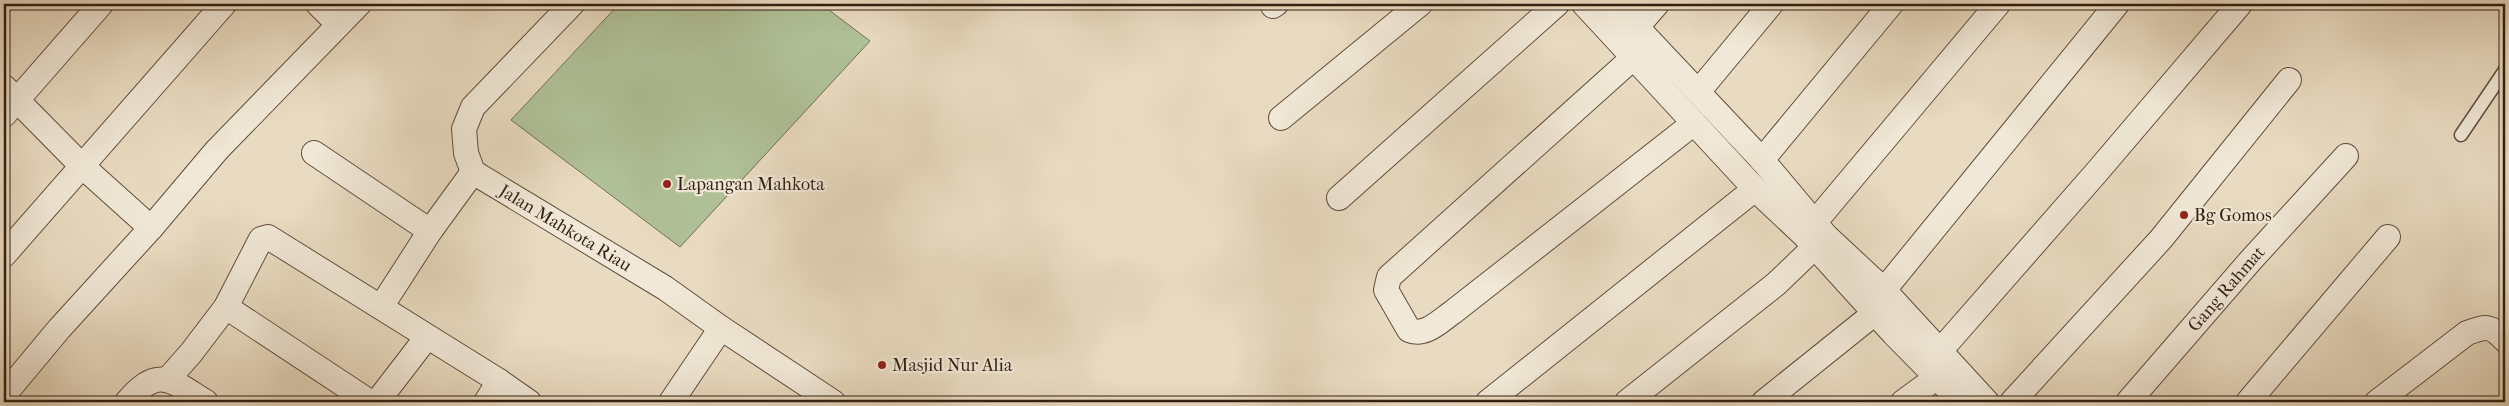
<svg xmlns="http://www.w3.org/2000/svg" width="2509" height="406" viewBox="0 0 2509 406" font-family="'IM FELL French Canon',serif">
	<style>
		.green { fill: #b0c198; stroke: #717056 }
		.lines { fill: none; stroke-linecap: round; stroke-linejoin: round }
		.lane-casing { stroke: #604e3e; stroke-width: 15 }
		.street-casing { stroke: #604e3e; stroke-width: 26 }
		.lane { stroke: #f1e8d7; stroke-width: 12 }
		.street { stroke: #f1e8d7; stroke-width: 24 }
		.poi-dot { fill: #8f2418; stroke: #f1e8d7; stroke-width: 2 }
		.labels { text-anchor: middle; stroke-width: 4.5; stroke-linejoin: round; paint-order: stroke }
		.poi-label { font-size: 18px; fill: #321f13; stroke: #f1e8d7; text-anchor: start }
		.street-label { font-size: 18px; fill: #321f13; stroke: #f1e8d7 }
	</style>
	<rect width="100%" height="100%" fill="#e9dbc1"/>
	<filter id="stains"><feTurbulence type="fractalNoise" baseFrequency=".004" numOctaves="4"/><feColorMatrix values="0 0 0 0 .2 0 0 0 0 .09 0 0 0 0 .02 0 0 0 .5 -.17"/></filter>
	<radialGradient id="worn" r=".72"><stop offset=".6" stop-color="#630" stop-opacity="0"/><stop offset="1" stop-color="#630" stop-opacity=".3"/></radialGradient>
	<path class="green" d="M619 4H821L870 41 680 247 511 120Z"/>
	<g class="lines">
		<defs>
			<path id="lane" d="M2461 135 2505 70"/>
			<g id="street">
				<path d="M318 4 338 24"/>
				<path id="s1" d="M572 4 473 107 464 129 466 153 473 172 665 288 721 328 833 402"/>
				<path d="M1584 4 1755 189 1804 235 1894 334 1961 402"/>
				<path d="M1615 4 1762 160 1826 236 1884 290 1987 402"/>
				<path d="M1273 6 1276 4"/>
				<path d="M1626 37 1637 27 1657 4"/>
				<path d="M1634 57 1389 277 1386 290 1409 330C1425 337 1440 321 1453 312L1694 123"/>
				<path d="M4 87 82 166 151 228 59 329 4 395"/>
				<path d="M1698 92 1771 4"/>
				<path d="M4 115 101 4"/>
				<path d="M1281 118 1420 4"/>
				<path d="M314 153 430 231"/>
				<path d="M1762 160 1891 4"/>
				<path d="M1339 198 1557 4"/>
				<path d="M151 228 217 150 359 4"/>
				<path d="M1805 234 1998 4"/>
				<path d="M4 255 224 4"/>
				<path d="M1884 290 2117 4"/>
				<path d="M226 307 370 402"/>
				<path d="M381 307 430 231 473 172"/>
				<path d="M1940 351 2096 173 2240 4"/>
				<path d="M168 379 191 353 226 307 261 239 268 237 499 381 529 402"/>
				<path d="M127 402C159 365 170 380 206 402"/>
				<path d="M377 402 427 337"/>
				<path d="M486 402 499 381"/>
				<path d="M671 402 721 328"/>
				<path d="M1488 402 1755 189"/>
				<path d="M1627 402 1776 284 1825 237"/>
				<path d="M1764 402 1875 313"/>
				<path d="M1903 402 1936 378"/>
				<path d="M2012 402 2161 239 2289 80"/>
				<path id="s2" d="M2128 402 2251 260 2346 156"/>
				<path d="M2248 402 2388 237"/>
				<path d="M2377 402 2467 333C2487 326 2490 325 2505 340"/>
			</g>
		</defs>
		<use href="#lane" class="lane-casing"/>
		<use href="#street" class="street-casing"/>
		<use href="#lane" class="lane"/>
		<use href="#street" class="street"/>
	</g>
	<g class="poi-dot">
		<circle cx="667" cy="184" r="5"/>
		<circle cx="2184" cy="215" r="5"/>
		<circle cx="882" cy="365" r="5"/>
	</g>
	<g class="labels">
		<g class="poi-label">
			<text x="677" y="190">Lapangan Mahkota</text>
			<text x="2194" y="221">Bg Gomos</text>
			<text x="892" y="371">Masjid Nur Alia</text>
		</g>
		<g class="street-label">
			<text dy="6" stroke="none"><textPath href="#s1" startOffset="319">Jalan Mahkota Riau</textPath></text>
			<text dy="6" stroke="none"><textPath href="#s2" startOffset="150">Gang Rahmat</textPath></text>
		</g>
	</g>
	<rect width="2509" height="406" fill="none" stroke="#e9dbc1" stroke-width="20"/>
	<rect x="5" y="5" width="2499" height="396" fill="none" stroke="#321f13" stroke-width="2.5"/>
	<rect x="10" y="10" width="2489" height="386" fill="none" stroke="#321f13"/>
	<rect width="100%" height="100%" filter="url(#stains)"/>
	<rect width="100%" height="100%" fill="url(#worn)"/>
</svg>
